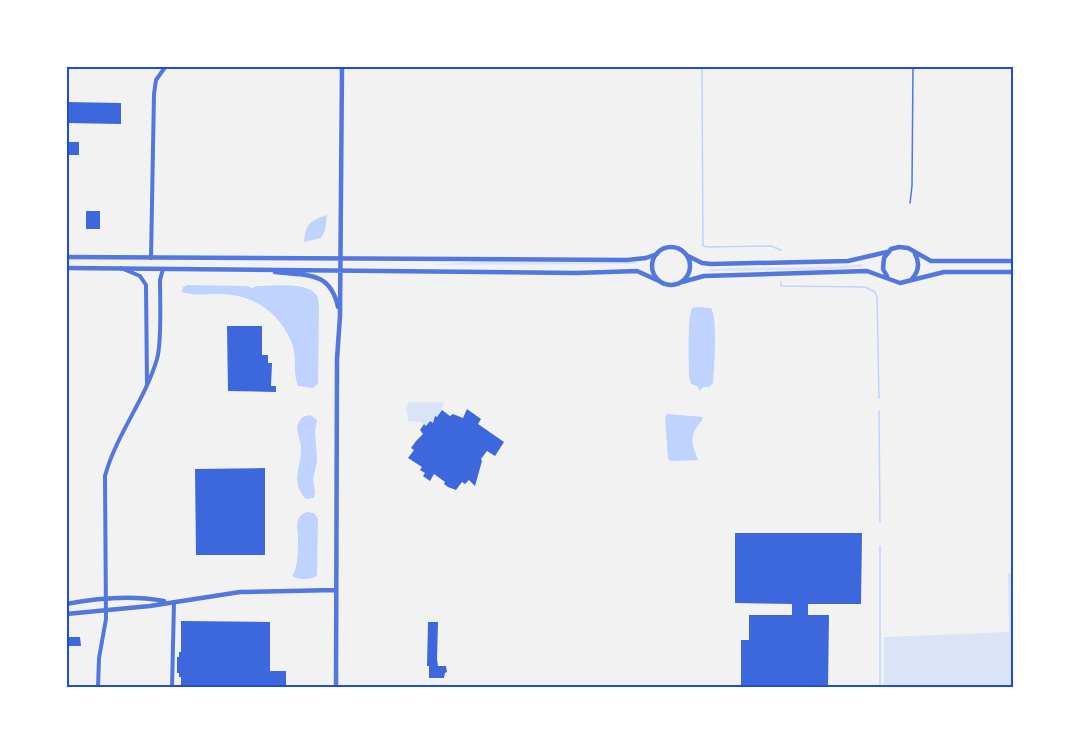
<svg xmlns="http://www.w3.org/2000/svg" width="1079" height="754" viewBox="0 0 1079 754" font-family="'Titillium Web',sans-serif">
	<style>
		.green { fill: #dbe4f7 }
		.water { fill: #bfd3fe }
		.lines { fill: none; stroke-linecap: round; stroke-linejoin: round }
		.stream { stroke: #bfd3fe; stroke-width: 1.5 }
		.building { fill: #3d67dc }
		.service { stroke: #5277de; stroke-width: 1.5 }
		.minor { stroke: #5277de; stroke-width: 4 }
		.tertiary { stroke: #5277de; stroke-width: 4.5 }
		.neatline { fill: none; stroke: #1d4ed8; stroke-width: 2 }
	</style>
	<rect width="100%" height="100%" fill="#f2f2f2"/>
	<path class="green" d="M481 261 636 262V264L433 265Z
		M863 264 861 267 820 270 708 271 709 269C760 266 812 270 863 264Z
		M410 402H444V404L437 417 435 416 433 423 429 420 426 426 421 422 408 421 406 406Z
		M1008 573H1013V688H884V637L1009 632Z"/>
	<path class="water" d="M327 215 325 230 321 238 304 242C306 223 310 221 327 215Z
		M187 285 247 286 252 288 257 286C272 286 309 281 317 296 318 297 319 305 319 306L318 384 313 388 298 386C292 372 298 355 291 341 277 310 252 294 218 294 205 294 195 296 182 292L183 287Z
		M698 307 711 308C718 319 714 367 713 383L709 387H703L700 391 697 386 691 384 689 376C689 360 687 321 692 308Z
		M667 414 703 417C702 422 698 425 695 430 689 444 695 449 698 460L671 461 668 459 665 417Z
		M310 415 317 420 315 432 317 461 313 479 315 492 314 498 306 499C289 481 302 467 301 448 300 435 292 428 303 417Z
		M307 512 314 513 318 519 317 576C311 580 298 580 292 576 298 568 298 552 298 542 299 530 292 517 307 512Z"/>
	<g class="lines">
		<path class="stream" d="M702 66 703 246 707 247 771 246 781 250
			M781 282V286L865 287 875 292 877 297 879 398
			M879 411 880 522
			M880 546V688"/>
	</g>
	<path class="building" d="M66 102 121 103V124L66 123Z
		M66 142H79V155H66Z
		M86 211H100V229H86Z
		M227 326H262V355H268V363H272L271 386H276V392L228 391Z
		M467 409 481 419 478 424 504 442 495 456 487 451 481 459 482 461 475 486 469 480 465 484 462 482 456 490 448 487 444 484 445 482 434 474 430 481 423 476 425 473 420 470 422 467 408 458 414 450 411 448 416 441 423 434 420 430 424 424 426 426 430 421 433 423 435 416 437 417 442 410 450 416 453 414 463 418Z
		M265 468V555H196L195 469Z
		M735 533H862L861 604H808V615H829L828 688H741V640H749V615H792V604L735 603Z
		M181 621 270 622V671H286V688H181V677H179V673H177V657H179V652H181Z
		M428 622H438L437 659 438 666H446L447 672 445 673 444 678H429V666H427Z
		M66 637H80L81 646H66Z"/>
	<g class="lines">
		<path class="service" d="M910 203 912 186 913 66"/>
		<path class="minor" d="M151 258 154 94 156 80 166 66
			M121 268 140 276 146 285 147 384
			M98 688 99 658 106 619 105 476C116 435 145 400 157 359 162 342 160 300 160 280L163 269
			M172 688 174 602"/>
		<path class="tertiary" d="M652 266a19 19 0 1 1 38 0a19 19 0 1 1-38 0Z
			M688 256 702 263 711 264 848 261 887 252
			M66 257 627 260 646 258 657 254
			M66 268 577 273 637 271 659 281
			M275 272C306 276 330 270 338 307
			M887 276 883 269 884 258 891 249 899 247 908 248 931 261H1013
			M912 279C919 271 920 263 915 254
			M682 282 704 276 867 271 900 283 944 272H1013
			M66 604C97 598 133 595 164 601
			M66 614 150 606 240 592 336 590
			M336 688 337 359 340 316 342 66"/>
	</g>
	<rect width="1079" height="754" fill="none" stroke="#ffffff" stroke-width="135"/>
	<rect x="68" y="68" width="944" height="618" class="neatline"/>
</svg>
